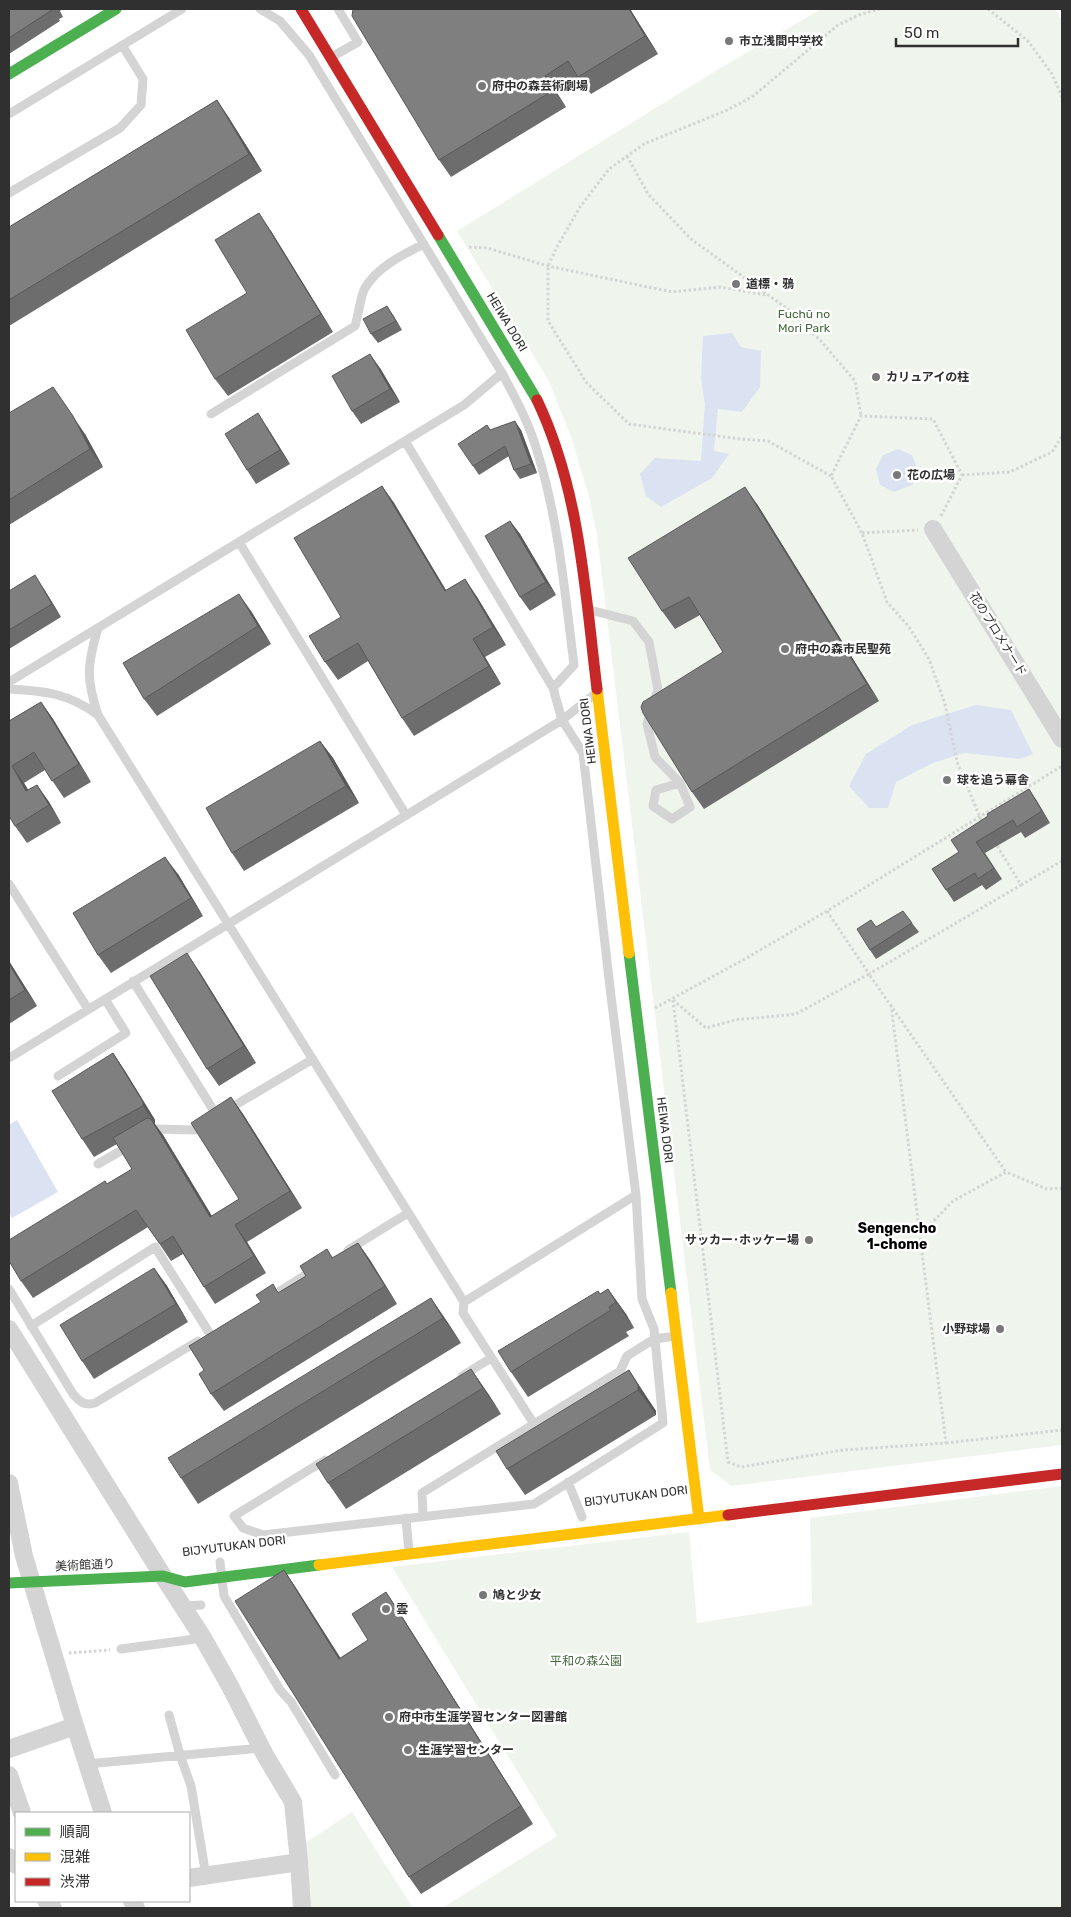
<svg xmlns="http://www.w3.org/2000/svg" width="1071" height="1917" viewBox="0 0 1071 1917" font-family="Rubik,'Noto Sans JP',sans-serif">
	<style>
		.green { fill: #eff5ed }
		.water { fill: #dbe2f2 }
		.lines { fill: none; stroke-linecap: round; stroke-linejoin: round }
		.path { stroke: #d4d4d4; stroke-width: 3; stroke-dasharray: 2.5 2.5; stroke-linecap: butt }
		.lane { stroke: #d4d4d4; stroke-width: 9 }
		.street { stroke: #d4d4d4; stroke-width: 18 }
		.fast { stroke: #4caf50; stroke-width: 11 }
		.slow { stroke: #ffc107; stroke-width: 11 }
		.jam { stroke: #c62828; stroke-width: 11 }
		.wall { fill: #6d6d6d }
		.shaded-wall { fill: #595959 }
		.building { fill: #7f7f7f; stroke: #595959 }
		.poi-dot { fill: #787878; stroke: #fff; stroke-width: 2 }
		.labels { text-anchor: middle; stroke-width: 5; stroke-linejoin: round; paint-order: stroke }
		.poi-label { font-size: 12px; font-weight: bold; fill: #303030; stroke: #fff; text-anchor: start }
		.park-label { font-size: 12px; fill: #456b3e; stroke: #fff }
		.street-label { font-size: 12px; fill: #303030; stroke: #fff }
		.neighbourhood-label { font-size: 14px; font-weight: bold; fill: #000; stroke: #fff }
	</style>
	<rect width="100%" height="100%" fill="#fff"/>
	<path class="green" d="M821 9H1055L1062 20V1445L732 1486 710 1470 597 535 588 493 571 437 549 381 457 231 712 73Z
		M1062 1486V1908H442L557 1836 392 1567 689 1532 697 1623 812 1605 810 1518Z
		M352 1812 413 1908H309L305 1843Z"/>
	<path class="water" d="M732 333 741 347 761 351 760 387 742 412 718 409 714 451 729 454 712 478 661 507 646 496 640 474 655 458 701 461 705 404 701 379 703 336Z
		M898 449 912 455 919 472 912 485 894 492 880 485 876 469 883 455Z
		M976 705 1011 710 1033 754 1020 759 964 753 933 763 896 782 888 808H869L849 786 866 754 912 725Z
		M17 1120 58 1192 12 1218 9 1212V1125Z"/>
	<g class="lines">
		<path class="path" d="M988 9 1028 41 1052 74 1062 97
			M627 156 648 194 691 239 789 310 820 340 855 381 861 416
			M469 247 487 248 548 266 672 292 720 287 766 295
			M962 475 1010 472 1052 452 1062 436
			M831 476 768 441 740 439 629 424 586 382 548 321V266L558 245 580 207 609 169 644 144 725 111 752 97 838 25 861 14 880 9
			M941 516 962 475 933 419 861 416 831 476 862 533 887 602 909 627 929 659 945 704 957 762 982 822
			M862 533 918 530
			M1021 885 1062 861
			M827 911 869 974 1021 885 996 844
			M673 1000 728 1462 741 1467 843 1450 946 1443 891 1005
			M673 1000 706 1028 735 1020 796 1014 869 974 1006 1172
			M655 1008 743 960 827 911 1062 766
			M920 1235 953 1201 1006 1172 1047 1189 1062 1188
			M946 1443 1062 1430
			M69 1653 110 1650"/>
		<path class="lane" d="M260 9 280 21 309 55 502 373C516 399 530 425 538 454 559 523 565 594 574 665L553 688
			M330 58 358 42 338 9
			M9 114 182 9
			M9 193 120 128 141 105 143 79 122 45
			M211 414 355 326C358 317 361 294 365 288 377 267 402 255 424 244
			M239 542 406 815
			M590 610 633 621 649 642 658 690 647 724 655 757 680 783 690 807 672 819 653 806 656 790 680 783
			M98 628C87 665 86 679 98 715L464 1302 463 1313 534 1424
			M9 682 464 405 502 373
			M9 689C45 691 68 693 98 715
			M9 884 88 1009
			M133 981 217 1116
			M9 1058 562 720 595 694
			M58 1076 126 1033 105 999
			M227 1110 313 1059
			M149 1134 157 1129 195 1130 205 1123
			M98 1164 131 1145
			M348 1250 408 1213
			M9 1289 73 1394C80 1402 84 1406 95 1403L198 1341
			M269 1298 315 1269
			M464 1302 636 1195
			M31 1326 155 1247 210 1334
			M462 1376 491 1358
			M325 1460 234 1516 243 1528 263 1535 534 1504 663 1423 654 1329 642 1299 636 1195 611 996 583 753 562 720 553 688 405 441
			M568 1482 582 1517
			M423 1516 422 1493 620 1371 627 1356 654 1339 676 1336
			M406 1518 409 1553
			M220 1562 224 1596 280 1690 291 1702 335 1775
			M184 1606 201 1605
			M121 1649 203 1638
			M169 1715 180 1755 191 1786 206 1876
			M87 1764 262 1748"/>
		<path class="street" d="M933 529 1062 739
			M9 1329 163 1576 203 1638 230 1686 265 1755 293 1802 299 1862 302 1908
			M9 1483 24 1556 75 1726 103 1813
			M9 1749 75 1726
			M9 1775 22 1813
			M9 1857 16 1865
			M189 1878 299 1862
			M46 1901 53 1908
			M132 1901 136 1908"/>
		<path class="fast" d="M9 74 116 9
			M438 235 537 400
			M629 953 671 1293
			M9 1583 163 1576 185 1582 319 1565"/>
		<path class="slow" d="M597 689 629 953
			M671 1293 699 1519
			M319 1565 728 1515"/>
		<path class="jam" d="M301 9 438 235
			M537 400C580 490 585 591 597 689
			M728 1515 1062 1474"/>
	</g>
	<path class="wall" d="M9 9H62L60 11 63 17 59 19 60 21 9 54Z
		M353 9H630L658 54 591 94 580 79 557 93 566 107 451 177 439 160Z
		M217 100 229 118 262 171 9 326V227Z
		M271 231 333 332 228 396 215 379 247 293Z
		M393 315 402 330 378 343 371 334Z
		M380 368 400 402 361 424 352 411Z
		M9 413 85 434 103 467 9 525Z
		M267 427 290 464 256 484 247 470Z
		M521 430 537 473 520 479 514 470 509 456 479 475 473 466Z
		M382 486 394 503 446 590 465 579 477 597 506 645 485 657 501 684 414 736 402 718 368 661 338 680 325 662 341 617Z
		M757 504 879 701 704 809 692 792 723 652 700 615 675 629 662 611Z
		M510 521 520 534 556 595 530 611 520 597Z
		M44 589 61 617 9 649V591Z
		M251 611 271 644 157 716 144 699Z
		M41 702 53 719 91 782 64 798 45 770 24 783 28 790 37 785 49 802 61 823 27 843 15 826 9 721Z
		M320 741 333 758 359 803 244 871 232 853Z
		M1029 789 1050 823 1025 838 1021 832 985 853 1002 879 986 890 982 885 954 902 932 869 959 852 988 816Z
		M178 874 203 916 111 973 98 955Z
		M871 920 876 927 912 923 919 932 876 959 870 950Z
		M9 961 37 1006 9 1024Z
		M199 971 256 1063 219 1086 207 1069Z
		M113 1053 125 1071 155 1120V1124L163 1135 212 1216 239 1199 231 1097 243 1114 302 1208 247 1242 266 1273 215 1304 204 1287 183 1254 171 1261 148 1227 33 1298 21 1281 107 1184 132 1169 117 1144 94 1157 82 1139Z
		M358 1243 370 1260 397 1304 224 1411 211 1394 204 1370 279 1292 306 1276 327 1249 333 1258Z
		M154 1268 167 1286 188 1322 94 1379 82 1361Z
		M608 1289 626 1314 634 1328 626 1332 629 1336 528 1397 511 1372 600 1294Z
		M431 1298 448 1323 461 1343 198 1504 181 1478Z
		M471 1369 489 1395 501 1414 346 1509 328 1483Z
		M629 1370 646 1396 656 1411V1415L525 1495 507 1469Z
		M284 1570 296 1588 340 1658 368 1640 398 1610 533 1824 421 1894 409 1877Z"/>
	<path class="shaded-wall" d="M629 9H630L658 54 645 36Z
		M545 76 557 93 566 107 554 90Z
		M217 100 229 118 262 171 249 154Z
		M259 213 271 231 333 332 321 314Z
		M387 306 393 315 402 330 396 321Z
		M370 354 380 368 400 402 390 389Z
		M53 387 85 434 103 467 90 449Z
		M258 413 267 427 290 464 280 450Z
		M515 421 521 430 537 473 531 464Z
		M382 486 394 503 457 609 445 591Z
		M745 487 757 504 879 701 867 684Z
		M510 521 520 534 556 595 546 582Z
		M35 575 44 589 61 617 52 604Z
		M465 579 477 597 506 645 493 627Z
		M239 594 251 611 271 644 258 626Z
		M473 639 485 657 501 684 489 666Z
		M41 702 53 719 91 782 79 764Z
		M320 741 333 758 359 803 346 786Z
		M12 766 24 783 39 808 26 791Z
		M37 785 49 802 61 823 49 805Z
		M1029 789 1037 801 1050 823 1042 811Z
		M165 857 178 874 203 916 191 898Z
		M187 953 199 971 256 1063 244 1046Z
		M9 961 37 1006 25 990 9 964Z
		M113 1053 125 1071 155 1120V1123L143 1106Z
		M231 1097 243 1114 302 1208 290 1191Z
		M151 1119 163 1135 222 1233 210 1217Z
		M235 1225 247 1242 266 1273 254 1256Z
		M358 1243 370 1260 397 1304 385 1286Z
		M154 1268 167 1286 188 1322 176 1304Z
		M608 1289 626 1314 634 1328 616 1302Z
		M431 1298 448 1323 461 1343 443 1318Z
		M471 1369 489 1395 501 1414 483 1388Z
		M629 1370 646 1396 656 1411V1415L638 1390Z
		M284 1570 296 1588 352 1676 339 1659Z
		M386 1592 398 1610 533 1824 521 1806Z"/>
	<path class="building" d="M9 9H52V10L9 38Z
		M353 9H629L645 36 578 77 568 61 545 76 554 90 439 160 352 16Z
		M217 100 249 154 9 300V227Z
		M259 213 321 314 215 379 186 330 247 293 215 240Z
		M387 306 396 321 371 334 363 319Z
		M370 354 390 389 352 411 332 376Z
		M53 387 73 416 90 449 9 500V413Z
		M258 413 280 450 247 470 225 434Z
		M515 421 531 464 514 470 505 446 473 466 458 444 487 425 490 430Z
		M382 486 445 591 465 579 493 627 473 639 489 666 402 718 358 643 325 662 309 636 341 617 294 538Z
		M745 487 867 684 692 792 643 713 641 707 643 702 723 652 689 597 662 611 628 558Z
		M510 521 546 582 520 597 485 536Z
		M35 575 52 604 9 630V591Z
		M239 594 258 626 144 699 123 663Z
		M41 702 79 764 52 781 34 752 12 766 26 791 37 785 49 805 15 826 9 816V721Z
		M320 741 346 786 232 853 206 808Z
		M1029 789 1042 811 1017 827 1013 820 976 842 994 868 978 879 975 873 946 890 932 869 959 852 951 840 988 816 987 814Z
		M165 857 191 898 98 955 73 913Z
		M903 911 912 923 870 950 857 929 871 920 876 927Z
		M187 953 244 1046 207 1069 150 976Z
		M9 964 25 990 9 1000Z
		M113 1053 143 1102V1106L82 1139 52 1091Z
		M231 1097 290 1191 235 1225 254 1256 204 1287 173 1236 160 1244 136 1210 21 1281 9 1261V1240L105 1181 107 1184 132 1169 113 1138 147 1118 151 1119 210 1217 239 1199 191 1123Z
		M358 1243 385 1286 211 1394 199 1374 204 1370 189 1346 261 1302 256 1295 273 1284 278 1293 306 1276 300 1266 327 1249 332 1258Z
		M154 1268 176 1304 82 1361 60 1325Z
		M608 1289 616 1302 609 1307 611 1310 511 1372 498 1351 598 1291 600 1294Z
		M431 1298 443 1318 181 1478 168 1458Z
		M471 1369 483 1388 328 1483 316 1464Z
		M629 1370 638 1385V1390L507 1469 496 1451Z
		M284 1570 339 1659 368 1640 352 1614 386 1592 521 1806 409 1877 235 1601Z"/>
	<g class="poi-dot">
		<circle cx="729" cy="41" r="5"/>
		<circle cx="482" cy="86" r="5"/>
		<circle cx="736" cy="284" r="5"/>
		<circle cx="876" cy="377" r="5"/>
		<circle cx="897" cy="475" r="5"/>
		<circle cx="785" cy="649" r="5"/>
		<circle cx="947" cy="780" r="5"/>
		<circle cx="809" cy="1240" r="5"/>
		<circle cx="1000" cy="1329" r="5"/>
		<circle cx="483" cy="1595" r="5"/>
		<circle cx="386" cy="1609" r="5"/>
		<circle cx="389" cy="1717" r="5"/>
		<circle cx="408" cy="1750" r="5"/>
	</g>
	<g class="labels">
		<g class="poi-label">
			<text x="739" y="45">市立浅間中学校</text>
			<text x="492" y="90">府中の森芸術劇場</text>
			<text x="746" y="288">道標・鴉</text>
			<text x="886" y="381">カリュアイの柱</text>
			<text x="907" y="479">花の広場</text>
			<text x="795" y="653">府中の森市民聖苑</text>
			<text x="957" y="784">球を追う幕舎</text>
			<text x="799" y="1244" text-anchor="end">サッカー･ホッケー場</text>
			<text x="990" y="1333" text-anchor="end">小野球場</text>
			<text x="493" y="1599">鳩と少女</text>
			<text x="396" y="1613">雲</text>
			<text x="399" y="1721">府中市生涯学習センター図書館</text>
			<text x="418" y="1754">生涯学習センター</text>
		</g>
		<g class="park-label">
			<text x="804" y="318">Fuchū no<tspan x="804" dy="14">Mori Park</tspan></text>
			<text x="586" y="1665">平和の森公園</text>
		</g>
		<g class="street-label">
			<text transform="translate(507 322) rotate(59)" y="4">HEIWA DORI</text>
			<text transform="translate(998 634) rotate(58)" y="4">花のプロメナード</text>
			<text transform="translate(588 731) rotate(-97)" y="4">HEIWA DORI</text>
			<text transform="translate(665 1130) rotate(83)" y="4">HEIWA DORI</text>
			<text transform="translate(636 1496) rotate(-7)" y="4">BIJYUTUKAN DORI</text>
			<text transform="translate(234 1546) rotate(-7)" y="4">BIJYUTUKAN DORI</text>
			<text transform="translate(85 1565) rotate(-3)" y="4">美術館通り</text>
		</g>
		<g class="neighbourhood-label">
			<text x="897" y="1233">Sengencho<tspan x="897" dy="16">1-chome</tspan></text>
		</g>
	</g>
	<rect width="1071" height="1917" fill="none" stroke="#303030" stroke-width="20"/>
	<rect x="15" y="1812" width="175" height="90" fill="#ffffff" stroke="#acacac"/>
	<rect x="25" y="1828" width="25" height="8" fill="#4caf50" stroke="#acacac"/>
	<text x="60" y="1837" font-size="15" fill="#303030">順調</text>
	<rect x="25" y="1853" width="25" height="8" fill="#ffc107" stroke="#acacac"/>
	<text x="60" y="1862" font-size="15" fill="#303030">混雑</text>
	<rect x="25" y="1878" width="25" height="8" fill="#c62828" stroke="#acacac"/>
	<text x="60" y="1887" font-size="15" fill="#303030">渋滞</text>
	<path d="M896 38v8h122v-8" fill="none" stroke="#303030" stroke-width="2.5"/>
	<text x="904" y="38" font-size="15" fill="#303030" stroke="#ffffff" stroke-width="4" paint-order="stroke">50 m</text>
</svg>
